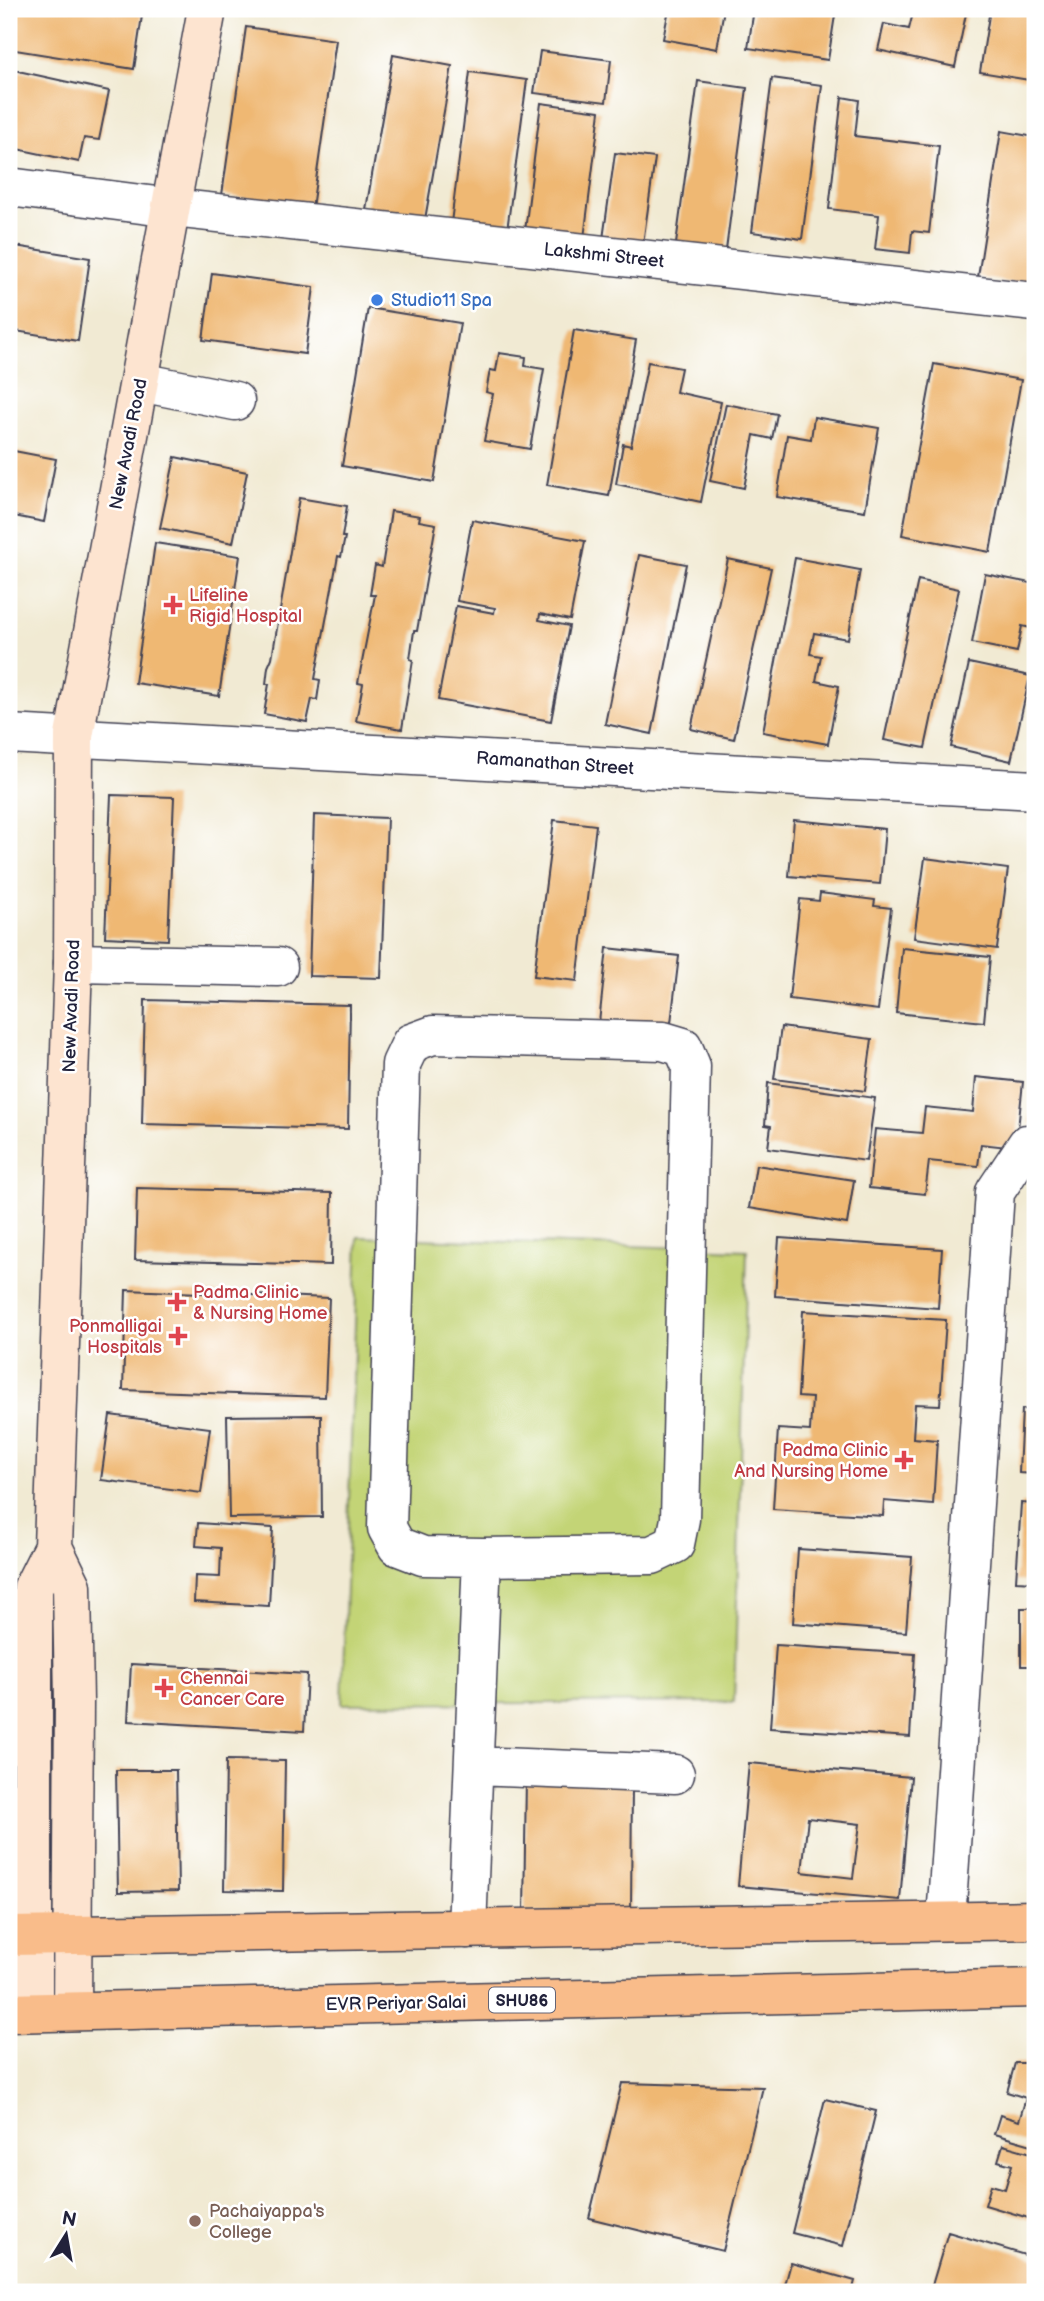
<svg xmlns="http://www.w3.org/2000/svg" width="1044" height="2301" viewBox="0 0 1044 2301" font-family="'Balsamiq Sans',sans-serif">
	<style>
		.green { fill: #c3d476; stroke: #727b58; stroke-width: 2 }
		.building { fill: #efb873; fill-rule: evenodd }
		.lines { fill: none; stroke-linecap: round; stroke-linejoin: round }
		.street-casing { stroke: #414052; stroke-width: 41 }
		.secondary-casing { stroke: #414052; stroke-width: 41 }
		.primary-casing { stroke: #414052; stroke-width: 41 }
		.street { stroke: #fff; stroke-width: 38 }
		.secondary { stroke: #fde4d0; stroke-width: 38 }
		.primary { stroke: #f9bc8a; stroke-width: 38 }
		.shop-dot { fill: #3f7fe0; stroke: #fff; stroke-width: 2.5 }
		.health-dot { fill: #e0444e; stroke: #fff; stroke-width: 2.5 }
		.education-dot { fill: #8d6e63; stroke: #fff; stroke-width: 2.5 }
		.labels { text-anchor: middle; stroke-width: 5; stroke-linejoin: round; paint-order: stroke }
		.shield { fill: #fff; stroke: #646476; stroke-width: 2 }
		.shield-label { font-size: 16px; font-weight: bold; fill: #22223b }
		.street-label { font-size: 18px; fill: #22223b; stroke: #fff }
		.shop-label { font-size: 18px; fill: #366cbe; stroke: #fff; text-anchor: start }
		.health-label { font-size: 18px; fill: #be3a42; stroke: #fff; text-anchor: start }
		.education-label { font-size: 18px; fill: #785e54; stroke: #fff; text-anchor: start }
	</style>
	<rect width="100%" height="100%" fill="#fff"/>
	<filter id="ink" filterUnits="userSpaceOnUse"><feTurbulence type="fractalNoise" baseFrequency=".0143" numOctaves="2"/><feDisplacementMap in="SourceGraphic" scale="14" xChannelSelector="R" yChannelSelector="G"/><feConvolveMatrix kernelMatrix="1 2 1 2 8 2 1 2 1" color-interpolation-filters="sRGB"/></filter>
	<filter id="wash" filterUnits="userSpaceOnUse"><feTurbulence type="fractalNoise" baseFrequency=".00686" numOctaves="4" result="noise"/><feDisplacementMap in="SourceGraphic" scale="28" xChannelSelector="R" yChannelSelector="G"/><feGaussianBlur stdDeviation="1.57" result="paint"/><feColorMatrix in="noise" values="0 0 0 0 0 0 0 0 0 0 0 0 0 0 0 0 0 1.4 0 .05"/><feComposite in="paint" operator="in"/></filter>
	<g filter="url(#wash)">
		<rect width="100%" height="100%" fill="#f1ead3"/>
		<path class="green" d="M358 1237 747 1250 734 1702 342 1704Z"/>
		<g id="blocks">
			<path class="building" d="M11 9H143L134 69 9 49Z
				M484 9H512L510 17 483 13Z
				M669 9H724L717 49 663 39Z
				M754 9H836L828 60 748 48Z
				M914 9H967L955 67 878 50 884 24 909 29Z
				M990 9H1035V81L980 72Z
				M246 27 336 40 312 208 222 195Z
				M540 51 611 60 606 102 534 93Z
				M393 55 452 66 424 225 365 215Z
				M9 69 109 91 99 140 84 138 79 162 17 149V127L12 126 14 115 9 114Z
				M470 72 527 80 506 238 450 231Z
				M772 78 822 85 802 239 752 232Z
				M698 81 747 88 726 250 676 244Z
				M842 97 859 100 855 136 939 146 929 233 912 231 910 253 875 249 879 215 829 209Z
				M541 103 600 111 583 246 524 239Z
				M1001 131 1035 137V287L978 277Z
				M615 153 655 158 643 244 603 239Z
				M9 245 90 258 78 341 9 330Z
				M212 273 314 287 305 354 203 340Z
				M368 308 460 323 434 482 342 466Z
				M574 330 636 340 609 496 547 485Z
				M499 353 526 357 525 366 544 369 530 449 484 441 493 394 486 392 490 370 496 371Z
				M648 362 681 368 676 392 721 402 701 502 616 484 623 444 631 446Z
				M934 364 1021 380 990 552 902 535Z
				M726 404 777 414 772 439 754 435 744 488 710 481Z
				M814 417 879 428 865 511 777 497 787 435 811 439Z
				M9 450 56 459 44 522 9 515Z
				M175 457 247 472 233 543 160 528Z
				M299 498 347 506 342 537H345L341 557 338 556 315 679 320 680 317 700 312 699 307 722 264 714 269 684H266L268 667 272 658Z
				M391 511 420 516 419 521 436 524 417 631H414L410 659 413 660 402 729 356 721 363 684 358 683 375 595H370L375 565 382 567Z
				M472 520 585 541 570 620 540 614 539 620 569 626 551 721 438 700 456 606 494 613 495 608 457 601Z
				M155 543 240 556 219 696 135 683Z
				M639 555 686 564 652 734 605 724Z
				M795 558 860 570 848 639 814 633 810 654 821 656 816 681 839 686 828 744 763 732Z
				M728 559 771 568 734 739 691 729Z
				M985 574 1035 584V629L1022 626 1017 652 972 643Z
				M918 580 959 589 925 748 884 740Z
				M969 663 1030 676 1011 761 951 747Z
				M111 795 174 797 168 940 105 937Z
				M314 815 387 818 381 978 309 976Z
				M554 820 596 825 577 981 534 976Z
				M794 820 885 829 880 884 789 876Z
				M925 858 1008 869 997 949 914 938Z
				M820 893 875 900 874 906 891 908 878 1010 789 999 800 899 819 901Z
				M607 948 679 956 670 1031 599 1023Z
				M902 948 990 957 984 1022 896 1013Z
				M145 1000 350 1005 348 1129 142 1124Z
				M781 1027 872 1039 865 1091 774 1079Z
				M976 1077 1023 1082 1016 1148 981 1144 978 1166 929 1161 925 1194 869 1188 875 1129 922 1133 925 1107 973 1112Z
				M1033 1078H1035V1124L1029 1123Z
				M768 1083 875 1098 866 1161 768 1148 771 1126 765 1125Z
				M756 1165 854 1180 847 1224 749 1208Z
				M137 1188 332 1193 331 1265 135 1260Z
				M779 1238 942 1249 938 1308 775 1296Z
				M126 1290 329 1298 325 1397 123 1390Z
				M803 1311 946 1320 940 1405 915 1404 913 1438 937 1440 933 1505 884 1501 883 1516 773 1509 778 1429 810 1431 812 1398 798 1397Z
				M1022 1409 1035 1410V1474L1019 1473Z
				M110 1415 210 1428 201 1493 101 1480Z
				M321 1415 322 1517 229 1518 227 1416Z
				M1021 1503 1035 1504V1582L1016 1581Z
				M198 1523 273 1528 269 1606 194 1602 195 1576 220 1577 221 1548 196 1546Z
				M798 1549 912 1557 906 1632 793 1623Z
				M1021 1608H1035V1666H1021Z
				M776 1645 915 1654 910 1737 770 1728Z
				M131 1664 307 1674 304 1731 128 1721Z
				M226 1760 285 1761 283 1891 224 1890Z
				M749 1763 911 1777 900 1900 738 1886ZM808 1818 860 1824 853 1878 802 1872Z
				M116 1770H176L178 1891 118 1892Z
				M526 1779 632 1781 631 1914 524 1913Z
				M1015 2063H1035V2146L994 2134 1000 2115 1019 2121 1026 2098 1007 2092Z
				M622 2083 763 2087 723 2251 589 2218Z
				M825 2099 876 2111 843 2246 792 2233Z
				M1003 2145 1035 2154V2220L985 2205 991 2185 1005 2189 1012 2165 998 2161Z
				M948 2232 1035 2258V2292H930Z
				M791 2263 855 2281 852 2292H783Z"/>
		</g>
	</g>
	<g filter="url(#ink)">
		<use href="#blocks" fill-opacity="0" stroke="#414052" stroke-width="2"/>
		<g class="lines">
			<defs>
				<path id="street" d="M9 187 172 208 1035 302
					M140 382 235 401
					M9 734 1035 790
					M73 963 278 967
					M474 1766 675 1774
					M946 1920 995 1192 1027 1144H1035
					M467 1929 482 1557 652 1555 675 1544 680 1519 691 1066 683 1047 663 1041 433 1035 411 1043 401 1064 387 1528 397 1546 423 1556 482 1557"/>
				<path id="secondary" d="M53 1547 72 1586 74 1702 72 2010
					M33 2011V1587L53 1547 73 963 74 736 207 9"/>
				<path id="primary" d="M9 1936 1035 1920
					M9 2013 1035 1988"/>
			</defs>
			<use href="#street" class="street-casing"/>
			<use href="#secondary" class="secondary-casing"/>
			<use href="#primary" class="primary-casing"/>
			<use href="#street" class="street"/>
			<use href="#secondary" class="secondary"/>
			<use href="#primary" class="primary"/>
		</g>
	</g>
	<circle class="shop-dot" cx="377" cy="300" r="7"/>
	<g class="health-dot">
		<path d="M169.5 594.5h7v7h7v7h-7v7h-7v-7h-7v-7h7z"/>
		<path d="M173.5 1291.5h7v7h7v7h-7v7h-7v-7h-7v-7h7z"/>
		<path d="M174.5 1325.5h7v7h7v7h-7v7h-7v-7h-7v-7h7z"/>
		<path d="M900.5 1449.5h7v7h7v7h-7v7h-7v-7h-7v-7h7z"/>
		<path d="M160.5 1677.5h7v7h7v7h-7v7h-7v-7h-7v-7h7z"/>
	</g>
	<circle class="education-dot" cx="195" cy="2221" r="7"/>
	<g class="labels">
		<rect class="shield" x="489" y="1987.5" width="66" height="25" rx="5"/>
		<g class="shield-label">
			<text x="522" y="2006">SHU86</text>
		</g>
		<g class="street-label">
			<text transform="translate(604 255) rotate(6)" y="6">Lakshmi Street</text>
			<text transform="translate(128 444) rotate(-79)" y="6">New Avadi Road</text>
			<text transform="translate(555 763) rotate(4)" y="6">Ramanathan Street</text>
			<text transform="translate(71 1006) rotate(-88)" y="6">New Avadi Road</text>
			<text transform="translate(396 2003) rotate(-1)" y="6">EVR Periyar Salai</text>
		</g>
		<g class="shop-label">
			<text x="391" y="306">Studio11 Spa</text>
		</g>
		<g class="health-label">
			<text x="189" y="601">Lifeline<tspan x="189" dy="21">Rigid Hospital</tspan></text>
			<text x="193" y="1298">Padma Clinic<tspan x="193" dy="21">&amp; Nursing Home</tspan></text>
			<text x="162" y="1332" text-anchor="end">Ponmalligai<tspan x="162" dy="21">Hospitals</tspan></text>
			<text x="888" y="1456" text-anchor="end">Padma Clinic<tspan x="888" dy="21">And Nursing Home</tspan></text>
			<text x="180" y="1684">Chennai<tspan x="180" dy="21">Cancer Care</tspan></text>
		</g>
		<g class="education-label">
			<text x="209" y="2217">Pachaiyappa's<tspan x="209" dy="21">College</tspan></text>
		</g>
	</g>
	<rect width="1044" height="2301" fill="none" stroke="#fff" stroke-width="35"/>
	<g transform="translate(66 2235) rotate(11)" stroke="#ffffff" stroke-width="5" paint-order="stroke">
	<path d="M0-5L12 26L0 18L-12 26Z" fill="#22223b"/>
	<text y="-10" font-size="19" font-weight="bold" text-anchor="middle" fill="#22223b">N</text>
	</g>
</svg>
